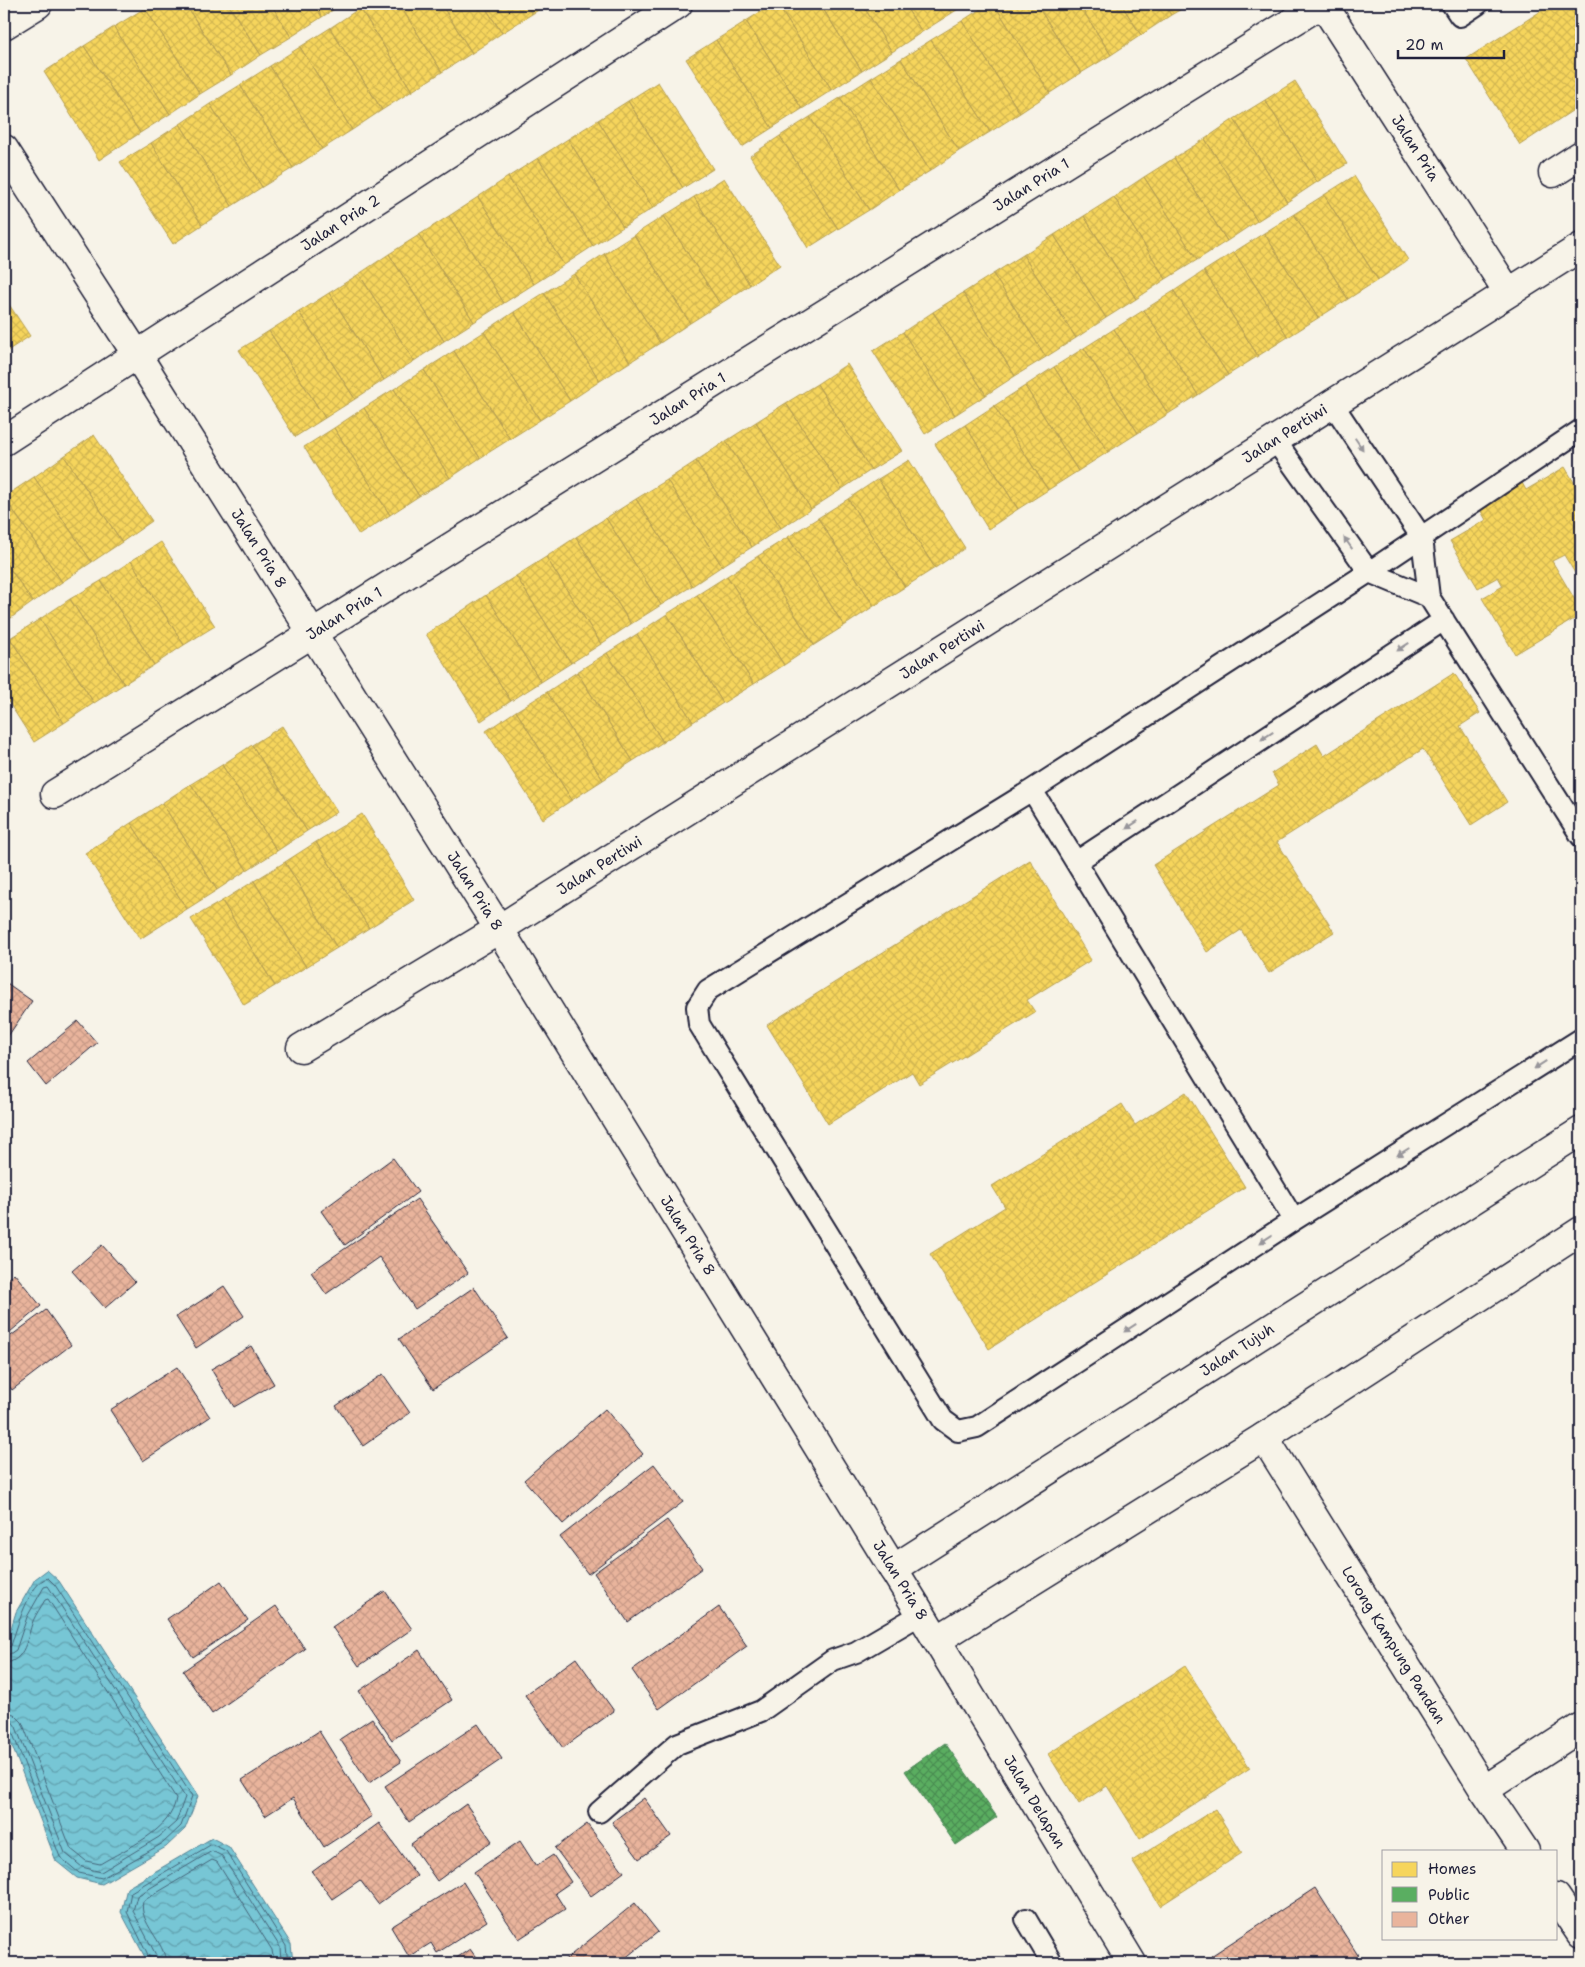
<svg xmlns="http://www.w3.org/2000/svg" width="1585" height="1967" viewBox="0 0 1585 1967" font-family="'Shantell Sans',sans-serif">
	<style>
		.water { fill: url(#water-waves); stroke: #558497 }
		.homes { fill: url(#homes-cross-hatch); stroke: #b69f52 }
		.public { fill: url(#public-cross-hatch); stroke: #498456 }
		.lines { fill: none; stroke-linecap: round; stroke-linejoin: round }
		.shore { stroke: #446479; stroke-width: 1 }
		.building { fill: url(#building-cross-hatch); stroke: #22223b }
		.service-casing { stroke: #22223b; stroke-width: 24 }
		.minor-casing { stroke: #22223b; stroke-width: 31 }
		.service { stroke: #f7f3e8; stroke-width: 20 }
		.minor { stroke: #f7f3e8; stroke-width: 28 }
		.oneway { fill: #97959a }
		.labels { text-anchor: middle; stroke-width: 5; stroke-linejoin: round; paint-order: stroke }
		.street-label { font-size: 15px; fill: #22223b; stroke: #f7f3e8 }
	</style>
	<defs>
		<pattern id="water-waves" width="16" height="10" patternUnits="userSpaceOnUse" patternTransform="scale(1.25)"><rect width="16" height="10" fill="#77c6d5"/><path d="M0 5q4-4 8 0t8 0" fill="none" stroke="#61a0ae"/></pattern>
		<pattern id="homes-cross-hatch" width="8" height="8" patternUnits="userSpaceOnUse" patternTransform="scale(1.25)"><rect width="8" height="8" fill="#f6d55c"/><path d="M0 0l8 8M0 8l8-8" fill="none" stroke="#d3b751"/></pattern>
		<pattern id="public-cross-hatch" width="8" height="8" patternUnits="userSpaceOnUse" patternTransform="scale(1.25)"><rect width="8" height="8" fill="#5aae61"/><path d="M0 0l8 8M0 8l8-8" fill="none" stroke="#4a8d51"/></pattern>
		<pattern id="building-cross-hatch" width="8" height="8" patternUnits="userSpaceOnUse" patternTransform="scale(1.25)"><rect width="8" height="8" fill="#e9b49c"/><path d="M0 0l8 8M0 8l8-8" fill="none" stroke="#c89a87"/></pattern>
	</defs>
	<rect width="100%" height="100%" fill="#f7f3e8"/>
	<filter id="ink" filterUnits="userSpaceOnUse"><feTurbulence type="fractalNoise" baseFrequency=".02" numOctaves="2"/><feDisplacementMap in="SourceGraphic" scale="10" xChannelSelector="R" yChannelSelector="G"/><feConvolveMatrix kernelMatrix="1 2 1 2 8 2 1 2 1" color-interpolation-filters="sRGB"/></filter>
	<g filter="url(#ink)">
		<path class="water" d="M47 1570 59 1581 198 1796 185 1829 166 1847 102 1884 77 1878 56 1861 4 1725V1651L16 1612 35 1579Z
			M212 1838 229 1847 291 1944 293 1963H148L121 1912 127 1888Z"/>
		<path class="homes" d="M151 4H185L231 75 200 94 145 8Z
			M185 4H228L261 55 231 75Z
			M228 4H271L291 37 261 55Z
			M271 4H314L322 17 291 37Z
			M314 4H342L322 17Z
			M367 4H399L442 72 412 91 360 8Z
			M399 4H441L472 53 442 72Z
			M441 4H483L502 33 472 53Z
			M483 4H525L532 14 502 33Z
			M525 4H548L532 14Z
			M773 4H777L832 90 802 109 746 21Z
			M777 4H820L862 71 832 90Z
			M820 4H862L892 52 862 71Z
			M862 4H904L922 32 892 52Z
			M904 4H946L952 13 922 32Z
			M946 4H966L952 13Z
			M988 4H994L1050 93 1020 113 962 21Z
			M994 4H1036L1081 73 1050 93Z
			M1036 4H1079L1111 55 1081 73Z
			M1079 4H1121L1141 35 1111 55Z
			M1121 4H1164L1171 15 1141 35Z
			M1164 4H1190L1171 15Z
			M1552 4H1581V105L1520 145 1466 59Z
			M145 8 200 94 170 114 114 27Z
			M360 8 412 91 382 110 330 28Z
			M746 21 802 109 772 128 716 40Z
			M962 21 1020 113 990 132 931 40Z
			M114 27 170 114 140 133 84 46Z
			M330 28 382 110 352 130 300 47Z
			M716 40 772 128 742 147 686 59Z
			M931 40 990 132 959 151 901 59Z
			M84 46 140 133 99 160 44 72Z
			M300 47 352 130 322 149 270 66Z
			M901 59 959 151 930 171 871 78Z
			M270 66 322 149 293 168 240 85Z
			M871 78 930 171 899 190 840 98Z
			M1295 81 1347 164 1317 182 1265 100Z
			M658 82 713 169 683 188 628 101Z
			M240 85 293 168 262 187 210 104Z
			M840 98 899 190 869 210 810 117Z
			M1265 100 1317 182 1287 202 1234 119Z
			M628 101 683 188 653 208 598 120Z
			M210 104 262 187 232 206 180 124Z
			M810 117 869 210 838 229 780 136Z
			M1234 119 1287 202 1257 221 1205 139Z
			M598 120 653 208 623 227 568 139Z
			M180 124 232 206 202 225 151 143Z
			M780 136 838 229 808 248 750 156Z
			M568 139 623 227 593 246 538 158Z
			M1205 139 1257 221 1227 241 1174 158Z
			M151 143 202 225 173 244 120 162Z
			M538 158 593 246 564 265 508 177Z
			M1174 158 1227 241 1197 260 1144 177Z
			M1354 176 1408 260 1378 280 1324 195Z
			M508 177 564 265 534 284 478 197Z
			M1144 177 1197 260 1166 279 1114 197Z
			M724 178 780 265 750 285 694 197Z
			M1324 195 1378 280 1348 299 1294 214Z
			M478 197 534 284 504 303 449 216Z
			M694 197 750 285 720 304 664 216Z
			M1114 197 1166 279 1136 299 1084 216Z
			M1294 214 1348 299 1318 318 1264 233Z
			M449 216 504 303 474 322 419 235Z
			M664 216 720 304 690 323 634 235Z
			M1084 216 1136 299 1106 318 1054 235Z
			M1264 233 1318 318 1288 337 1234 252Z
			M419 235 474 322 444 341 389 254Z
			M634 235 690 323 660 343 604 254Z
			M1054 235 1106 318 1076 338 1023 255Z
			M1234 252 1288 337 1258 356 1204 271Z
			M389 254 444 341 414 361 359 274Z
			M604 254 660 343 630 362 574 274Z
			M1023 255 1076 338 1046 357 993 274Z
			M1204 271 1258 356 1228 375 1174 291Z
			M359 274 414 361 384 380 329 293Z
			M574 274 630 362 600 381 544 293Z
			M993 274 1046 357 1015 376 963 293Z
			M1174 291 1228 375 1198 395 1144 310Z
			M329 293 384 380 355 399 299 312Z
			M544 293 600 381 570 401 514 312Z
			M963 293 1015 376 986 395 933 312Z
			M4 297 30 336 4 353Z
			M1144 310 1198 395 1168 414 1114 329Z
			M299 312 355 399 325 418 269 331Z
			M514 312 570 401 540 420 484 332Z
			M933 312 986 395 955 415 903 332Z
			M1114 329 1168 414 1138 433 1084 348Z
			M269 331 325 418 295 437 239 350Z
			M484 332 540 420 510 439 454 351Z
			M903 332 955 415 925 434 873 351Z
			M1084 348 1138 433 1108 452 1054 367Z
			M454 351 510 439 480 458 424 370Z
			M847 364 902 451 871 470 817 384Z
			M1054 367 1108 452 1078 471 1025 386Z
			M424 370 480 458 450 478 394 389Z
			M817 384 871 470 842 489 786 403Z
			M1025 386 1078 471 1048 490 994 406Z
			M394 389 450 478 419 496 364 408Z
			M786 403 842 489 811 509 756 422Z
			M994 406 1048 490 1018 509 965 425Z
			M364 408 419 496 390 515 334 428Z
			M756 422 811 509 781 528 726 441Z
			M965 425 1018 509 988 529 935 444Z
			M334 428 390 515 359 535 304 447Z
			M94 435 152 521 122 542 64 456Z
			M726 441 781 528 752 547 696 461Z
			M64 456 122 542 92 562 34 477Z
			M909 460 965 548 935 568 878 479Z
			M696 461 752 547 722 566 667 480Z
			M1565 467 1581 494V583L1564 555 1552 561 1581 610V615L1515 654 1482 598 1503 586 1498 577 1478 588 1450 541 1486 520 1478 506 1521 481 1526 490Z
			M34 477 92 562 62 582 4 497Z
			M878 479 935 568 905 587 848 499Z
			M667 480 722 566 692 586 636 499Z
			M4 497 62 582 33 602 4 560Z
			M636 499 692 586 661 605 606 518Z
			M848 499 905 587 874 606 818 518Z
			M606 518 661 605 631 624 576 537Z
			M818 518 874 606 844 626 788 537Z
			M576 537 631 624 601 644 546 557Z
			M788 537 844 626 814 645 758 556Z
			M161 542 215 626 184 645 131 561Z
			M758 556 814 645 784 665 727 576Z
			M546 557 601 644 571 663 516 576Z
			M4 560 33 602 4 623Z
			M131 561 184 645 154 665 101 581Z
			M516 576 571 663 541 682 486 595Z
			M727 576 784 665 754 684 697 595Z
			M101 581 154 665 124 684 70 599Z
			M486 595 541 682 511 701 456 615Z
			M697 595 754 684 723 703 667 614Z
			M70 599 124 684 94 703 40 619Z
			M667 614 723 703 693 722 637 634Z
			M456 615 511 701 481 721 426 634Z
			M40 619 94 703 64 723 10 638Z
			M637 634 693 722 663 742 607 653Z
			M10 638 64 723 34 742 4 695V642Z
			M607 653 663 742 633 761 577 672Z
			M577 672 633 761 603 780 547 692Z
			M1454 673 1480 713 1460 726 1507 802 1471 825 1423 749 1277 842 1334 932 1269 973 1241 930 1207 952 1153 865 1279 785 1272 773 1317 744 1324 756Z
			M547 692 603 780 572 800 516 711Z
			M516 711 572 800 543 819 486 731Z
			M282 726 337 812 307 831 252 745Z
			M252 745 307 831 277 851 222 765Z
			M222 765 277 851 247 870 191 784Z
			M191 784 247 870 217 890 162 803Z
			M162 803 217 890 187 909 131 823Z
			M362 814 414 900 369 928 316 842Z
			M131 823 187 909 140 939 85 853Z
			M316 842 369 928 337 948 285 862Z
			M1030 860 1091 960 1027 1000 1035 1012 919 1084 912 1072 828 1124 767 1025Z
			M285 862 337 948 306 967 254 881Z
			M254 881 306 967 275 986 222 901Z
			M222 901 275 986 244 1005 191 919Z
			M1186 1092 1245 1187 989 1349 930 1254 1005 1207 992 1186 1122 1104 1135 1125Z
			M1185 1666 1250 1768 1140 1839 1107 1786 1079 1804 1048 1754Z
			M1215 1809 1242 1853 1160 1906 1132 1861Z"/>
		<path class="public" d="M945 1743 997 1817 956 1845 905 1771Z"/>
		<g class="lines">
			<path class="shore" d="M4 1649 11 1646C16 1630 30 1581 48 1578L55 1585 192 1796 181 1826 163 1843 102 1878 79 1873 60 1857 11 1729 8 1726H4
				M4 1655 10 1654 16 1650 27 1617 44 1587 48 1586 185 1797 176 1822 159 1837 101 1872 82 1867 65 1853 16 1727 12 1721 4 1720
				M4 1663C26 1662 27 1637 33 1621 36 1614 41 1607 45 1600L48 1599 176 1798C172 1831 126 1848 100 1864L86 1861 71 1849 22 1722 14 1714 4 1712
				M152 1963 127 1912 131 1892 212 1844 226 1851 286 1946 288 1963
				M159 1963 157 1957 133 1911 137 1896 212 1851 222 1856 280 1947 281 1963
				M166 1963C165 1941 138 1923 143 1901L212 1860 217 1862 272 1950 274 1963"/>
		</g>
		<path class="building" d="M4 981 32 1001 4 1042Z
			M78 1021 97 1043 46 1086 28 1063Z
			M393 1158 418 1192 345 1245 321 1211Z
			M417 1199 468 1273 415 1309 379 1257 326 1294 311 1272Z
			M102 1245 135 1282 105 1308 72 1271Z
			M14 1273 41 1306 4 1337V1282Z
			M224 1286 244 1316 196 1348 176 1317Z
			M474 1287 508 1338 433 1389 399 1339Z
			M46 1310 71 1345 12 1390 4 1379V1341Z
			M251 1346 274 1384 234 1407 211 1369Z
			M177 1367 210 1417 143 1461 110 1410Z
			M383 1374 410 1413 363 1446 336 1406Z
			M605 1409 643 1454 563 1524 524 1480Z
			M654 1464 683 1502 588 1574 560 1537Z
			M667 1520 702 1568 628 1622 594 1573Z
			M221 1581 248 1620 193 1657 167 1619Z
			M385 1591 412 1629 359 1666 332 1627Z
			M276 1606 305 1649 212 1714 183 1671Z
			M719 1607 747 1646 659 1709 632 1670Z
			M419 1650 452 1700 392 1740 359 1691Z
			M576 1658 614 1711 563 1748 525 1695Z
			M372 1718 401 1762 369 1783 340 1739Z
			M478 1724 502 1759 409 1822 385 1786Z
			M319 1731 372 1816 324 1847 293 1798 265 1816 242 1780Z
			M644 1798 671 1836 639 1859 612 1822Z
			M466 1804 492 1841 437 1881 411 1844Z
			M379 1823 417 1876 378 1904 360 1880 332 1899 312 1872Z
			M587 1824 624 1872 591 1896 555 1848Z
			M520 1841 536 1866 553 1855 571 1882 555 1893 565 1909 519 1939 474 1872Z
			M463 1882 487 1921 437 1953 431 1943 409 1957 391 1927Z
			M1315 1888 1363 1963H1215L1211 1956Z
			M635 1903 658 1932 619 1963H561Z
			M470 1949 480 1963H449Z"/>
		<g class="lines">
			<defs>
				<path id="service" d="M1452 4 1460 16 1478 4
					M1332 403 1422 538 1429 597 1581 836
					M1581 430 1369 572 1032 790 708 990 697 1007 699 1024 943 1420 958 1431 977 1427 1294 1220 1581 1039
					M1275 440 1369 572 1429 597
					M1032 790 1294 1220
					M1076 862 1444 620
					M599 1812 677 1744 761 1711 833 1660 856 1652 921 1614
					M1026 1919 1052 1963"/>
				<g id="minor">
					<path id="s1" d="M1323 4 1508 292"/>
					<path d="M4 25 38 4"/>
					<path id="s2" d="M4 149 137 355 499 929 921 1614 1132 1963"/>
					<path d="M1553 173 1581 155"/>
					<path id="s3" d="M4 441 678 4"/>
					<path id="s4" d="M55 794 1321 4"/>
					<path id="s5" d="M301 1048 499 929 1581 247"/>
					<path id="s6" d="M1264 1437 1484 1790 1525 1851"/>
					<path id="s7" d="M893 1569 1581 1131"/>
					<path d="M937 1640 1264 1437 1581 1231"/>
					<path d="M1484 1790 1581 1727"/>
					<path d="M1556 1897 1581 1934"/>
				</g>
			</defs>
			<use href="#service" class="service-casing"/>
			<use href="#minor" class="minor-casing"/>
			<use href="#service" class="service"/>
			<use href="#minor" class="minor"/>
		</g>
		<defs><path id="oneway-solid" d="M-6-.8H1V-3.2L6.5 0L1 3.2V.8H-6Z" transform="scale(1.25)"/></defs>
		<g class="oneway">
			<use href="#oneway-solid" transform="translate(1359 444) rotate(56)"/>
			<use href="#oneway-solid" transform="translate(1348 543) rotate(-125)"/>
			<use href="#oneway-solid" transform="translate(1403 647) rotate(147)"/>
			<use href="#oneway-solid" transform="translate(1267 736) rotate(147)"/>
			<use href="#oneway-solid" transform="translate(1132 825) rotate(147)"/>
			<use href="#oneway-solid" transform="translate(1540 1065) rotate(147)"/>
			<use href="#oneway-solid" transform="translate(1403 1152) rotate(148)"/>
			<use href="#oneway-solid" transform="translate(1266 1239) rotate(147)"/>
			<use href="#oneway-solid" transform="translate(1130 1328) rotate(147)"/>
		</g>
	</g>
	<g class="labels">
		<g class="street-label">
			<text dy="5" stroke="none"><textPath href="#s1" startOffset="171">Jalan Pria</textPath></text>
			<text dy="5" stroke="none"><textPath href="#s4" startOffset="1151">Jalan Pria 1</textPath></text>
			<text dy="5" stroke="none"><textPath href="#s3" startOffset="401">Jalan Pria 2</textPath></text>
			<text dy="5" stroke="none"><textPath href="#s4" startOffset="746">Jalan Pria 1</textPath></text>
			<text dy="5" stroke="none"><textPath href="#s5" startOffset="1160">Jalan Pertiwi</textPath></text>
			<text dy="5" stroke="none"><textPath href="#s2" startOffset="474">Jalan Pria 8</textPath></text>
			<text dy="5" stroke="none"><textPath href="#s4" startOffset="341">Jalan Pria 1</textPath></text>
			<text dy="5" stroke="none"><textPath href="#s5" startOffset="755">Jalan Pertiwi</textPath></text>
			<text dy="5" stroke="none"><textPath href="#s5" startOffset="350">Jalan Pertiwi</textPath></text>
			<text dy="5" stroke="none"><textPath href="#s2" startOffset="879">Jalan Pria 8</textPath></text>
			<text dy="5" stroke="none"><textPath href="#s2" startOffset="1284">Jalan Pria 8</textPath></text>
			<text dy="5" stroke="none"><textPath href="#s7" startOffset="408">Jalan Tujuh</textPath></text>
			<text dy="5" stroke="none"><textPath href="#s2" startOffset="1689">Jalan Pria 8</textPath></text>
			<text dy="5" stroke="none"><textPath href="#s6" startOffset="245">Lorong Kampung Pandan</textPath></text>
			<text dy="5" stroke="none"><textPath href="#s2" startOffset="1948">Jalan Delapan</textPath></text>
		</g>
	</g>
	<rect width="1585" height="1967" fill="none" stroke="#f7f3e8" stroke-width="20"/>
	<rect x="10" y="10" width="1565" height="1947" fill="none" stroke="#22223b" stroke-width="2" filter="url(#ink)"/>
	<rect x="1382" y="1850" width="175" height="90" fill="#f7f3e8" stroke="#a29fa3"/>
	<rect x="1392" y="1862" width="25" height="15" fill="#f6d55c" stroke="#a29fa3"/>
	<text x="1428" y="1874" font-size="15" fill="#22223b">Homes</text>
	<rect x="1392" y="1887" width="25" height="15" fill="#5aae61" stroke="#a29fa3"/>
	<text x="1428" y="1900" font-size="15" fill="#22223b">Public</text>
	<rect x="1392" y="1912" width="25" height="15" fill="#e9b49c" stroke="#a29fa3"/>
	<text x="1428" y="1924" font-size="15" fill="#22223b">Other</text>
	<path d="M1398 50v8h106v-8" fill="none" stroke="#22223b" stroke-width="2.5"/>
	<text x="1405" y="50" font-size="15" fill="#22223b" stroke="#f7f3e8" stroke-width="4" paint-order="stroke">20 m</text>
</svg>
